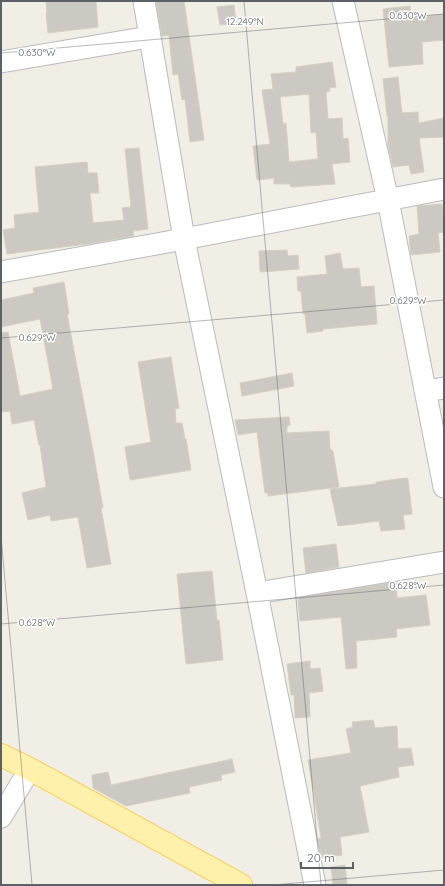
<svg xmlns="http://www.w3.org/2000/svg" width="445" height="886" viewBox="0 0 445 886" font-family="Quicksand,sans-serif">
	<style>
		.building { fill: #ccc8c2; stroke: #d6d0c3; fill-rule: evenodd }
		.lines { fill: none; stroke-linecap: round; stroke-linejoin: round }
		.minor-casing { stroke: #b8bbc0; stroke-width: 23 }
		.major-casing { stroke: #fdcc52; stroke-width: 24 }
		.minor { stroke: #fff; stroke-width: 21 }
		.major { stroke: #fff1ac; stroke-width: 22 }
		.ticks { fill: none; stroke: #5d6167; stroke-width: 1; stroke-opacity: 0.45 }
		.ticks-label { font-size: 10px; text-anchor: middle; fill: #5d6167; stroke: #fff; stroke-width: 3; stroke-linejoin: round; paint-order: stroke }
	</style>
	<rect width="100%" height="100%" fill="#f1eee5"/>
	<path class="building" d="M46 1H96L98 27 48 33 46 13H47Z
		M156 1H184L204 140 190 142 185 99 182 100 178 74 173 75 169 35 162 36Z
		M234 5 236 23 220 25 217 7Z
		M410 6 411 18 444 14V40L422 42 423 64 389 67 383 9Z
		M332 62 336 87 329 88 330 91 326 92 328 119 342 118 343 139 348 138 350 162 332 164 335 184 291 187 290 184H274V178L257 180 253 146 270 144 262 90 273 89 271 74 296 72V67ZM309 94 311 133 316 132 318 159 289 162 286 123 283 124 280 97Z
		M398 77 402 113 418 112 419 123 444 118V137L419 138 424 172 411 174 409 165 393 167 388 145V116H387L383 79Z
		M139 148 148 229 133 231 134 236 87 244 7 254 3 230 15 228 14 215 39 212 35 167 87 162 88 173H97L99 193H90L93 223 124 220 122 208 131 207 125 149Z
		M442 204 444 232 438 233 440 252 411 255 409 236 419 234 417 206Z
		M287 250 288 256 298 255 299 269 260 272 259 251Z
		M340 253 343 269 359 268 361 287 374 286 377 324 323 329V331L307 333 305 314H303L301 291H298L297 277 327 274 325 256Z
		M64 282 69 314H67L94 456 103 508H101L111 564 87 568 78 517 51 521 50 515 28 520 22 493 46 487 40 445H39L34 420 12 424 10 411 1 412V333L8 332 20 396 53 389 40 319 1 327V300L34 293 33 288Z
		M171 357 179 408 175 409 176 423H182L185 439H186L191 470 130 480 125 447 151 442 138 362Z
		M292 373 294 386 242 396 240 383Z
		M289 417 290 425 287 426V433L329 431 330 449 333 451 339 487 268 496V493H265L257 432 238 435 235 420Z
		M406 478 408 479 412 514 403 515 405 529 381 531 379 521 338 526 330 489 376 484V482Z
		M336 544 339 567 306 573 303 548Z
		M212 571 217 620H219L223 660 186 664 177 574Z
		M396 582 397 598 426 595 430 625 396 629 397 637 356 641 357 668 346 669 341 617 300 621 298 598Z
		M310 661V669L320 668 323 691 309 693 310 717 295 718 294 695H291L287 664Z
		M373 720 375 728 397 726 398 749 411 748 414 765 398 767 399 777 360 786 369 832 340 837 342 855 322 858 318 839 321 838 308 760 351 753 346 729 353 727 352 722Z
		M232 759 235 772 221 775 222 780 189 787 190 793 126 806 93 788 92 775 108 772 111 785Z
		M345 865 347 885H333L331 867Z"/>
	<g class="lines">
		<defs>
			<path id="minor" d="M144 1 184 239 257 593 315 885
				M343 1 388 200 444 487
				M1 62 149 37
				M1 272 184 239 444 189
				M425 391 444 388
				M257 593 444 562
				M1 817 30 769"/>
			<path id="major" d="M1 755 30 769 241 885"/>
		</defs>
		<use href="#minor" class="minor-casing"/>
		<use href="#major" class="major-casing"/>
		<use href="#minor" class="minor"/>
		<use href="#major" class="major"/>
	</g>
	<path class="ticks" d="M244 1 321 885M1 53 444 14M1 338 444 300M1 536 32 885M1 624 444 585M273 885 444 870"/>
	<g class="ticks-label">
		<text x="408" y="19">0.630°W</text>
		<text x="245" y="25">12.249°N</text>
		<text x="37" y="56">0.630°W</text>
		<text x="408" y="304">0.629°W</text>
		<text x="37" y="341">0.629°W</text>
		<text x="408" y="589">0.628°W</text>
		<text x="37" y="626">0.628°W</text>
	</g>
	<rect width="445" height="886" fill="none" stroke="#5d6167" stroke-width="4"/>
	<path d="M301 862v6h52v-6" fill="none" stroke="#5d6167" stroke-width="2"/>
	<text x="307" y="862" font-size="12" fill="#5d6167" stroke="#ffffff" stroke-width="3" paint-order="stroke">20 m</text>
</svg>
